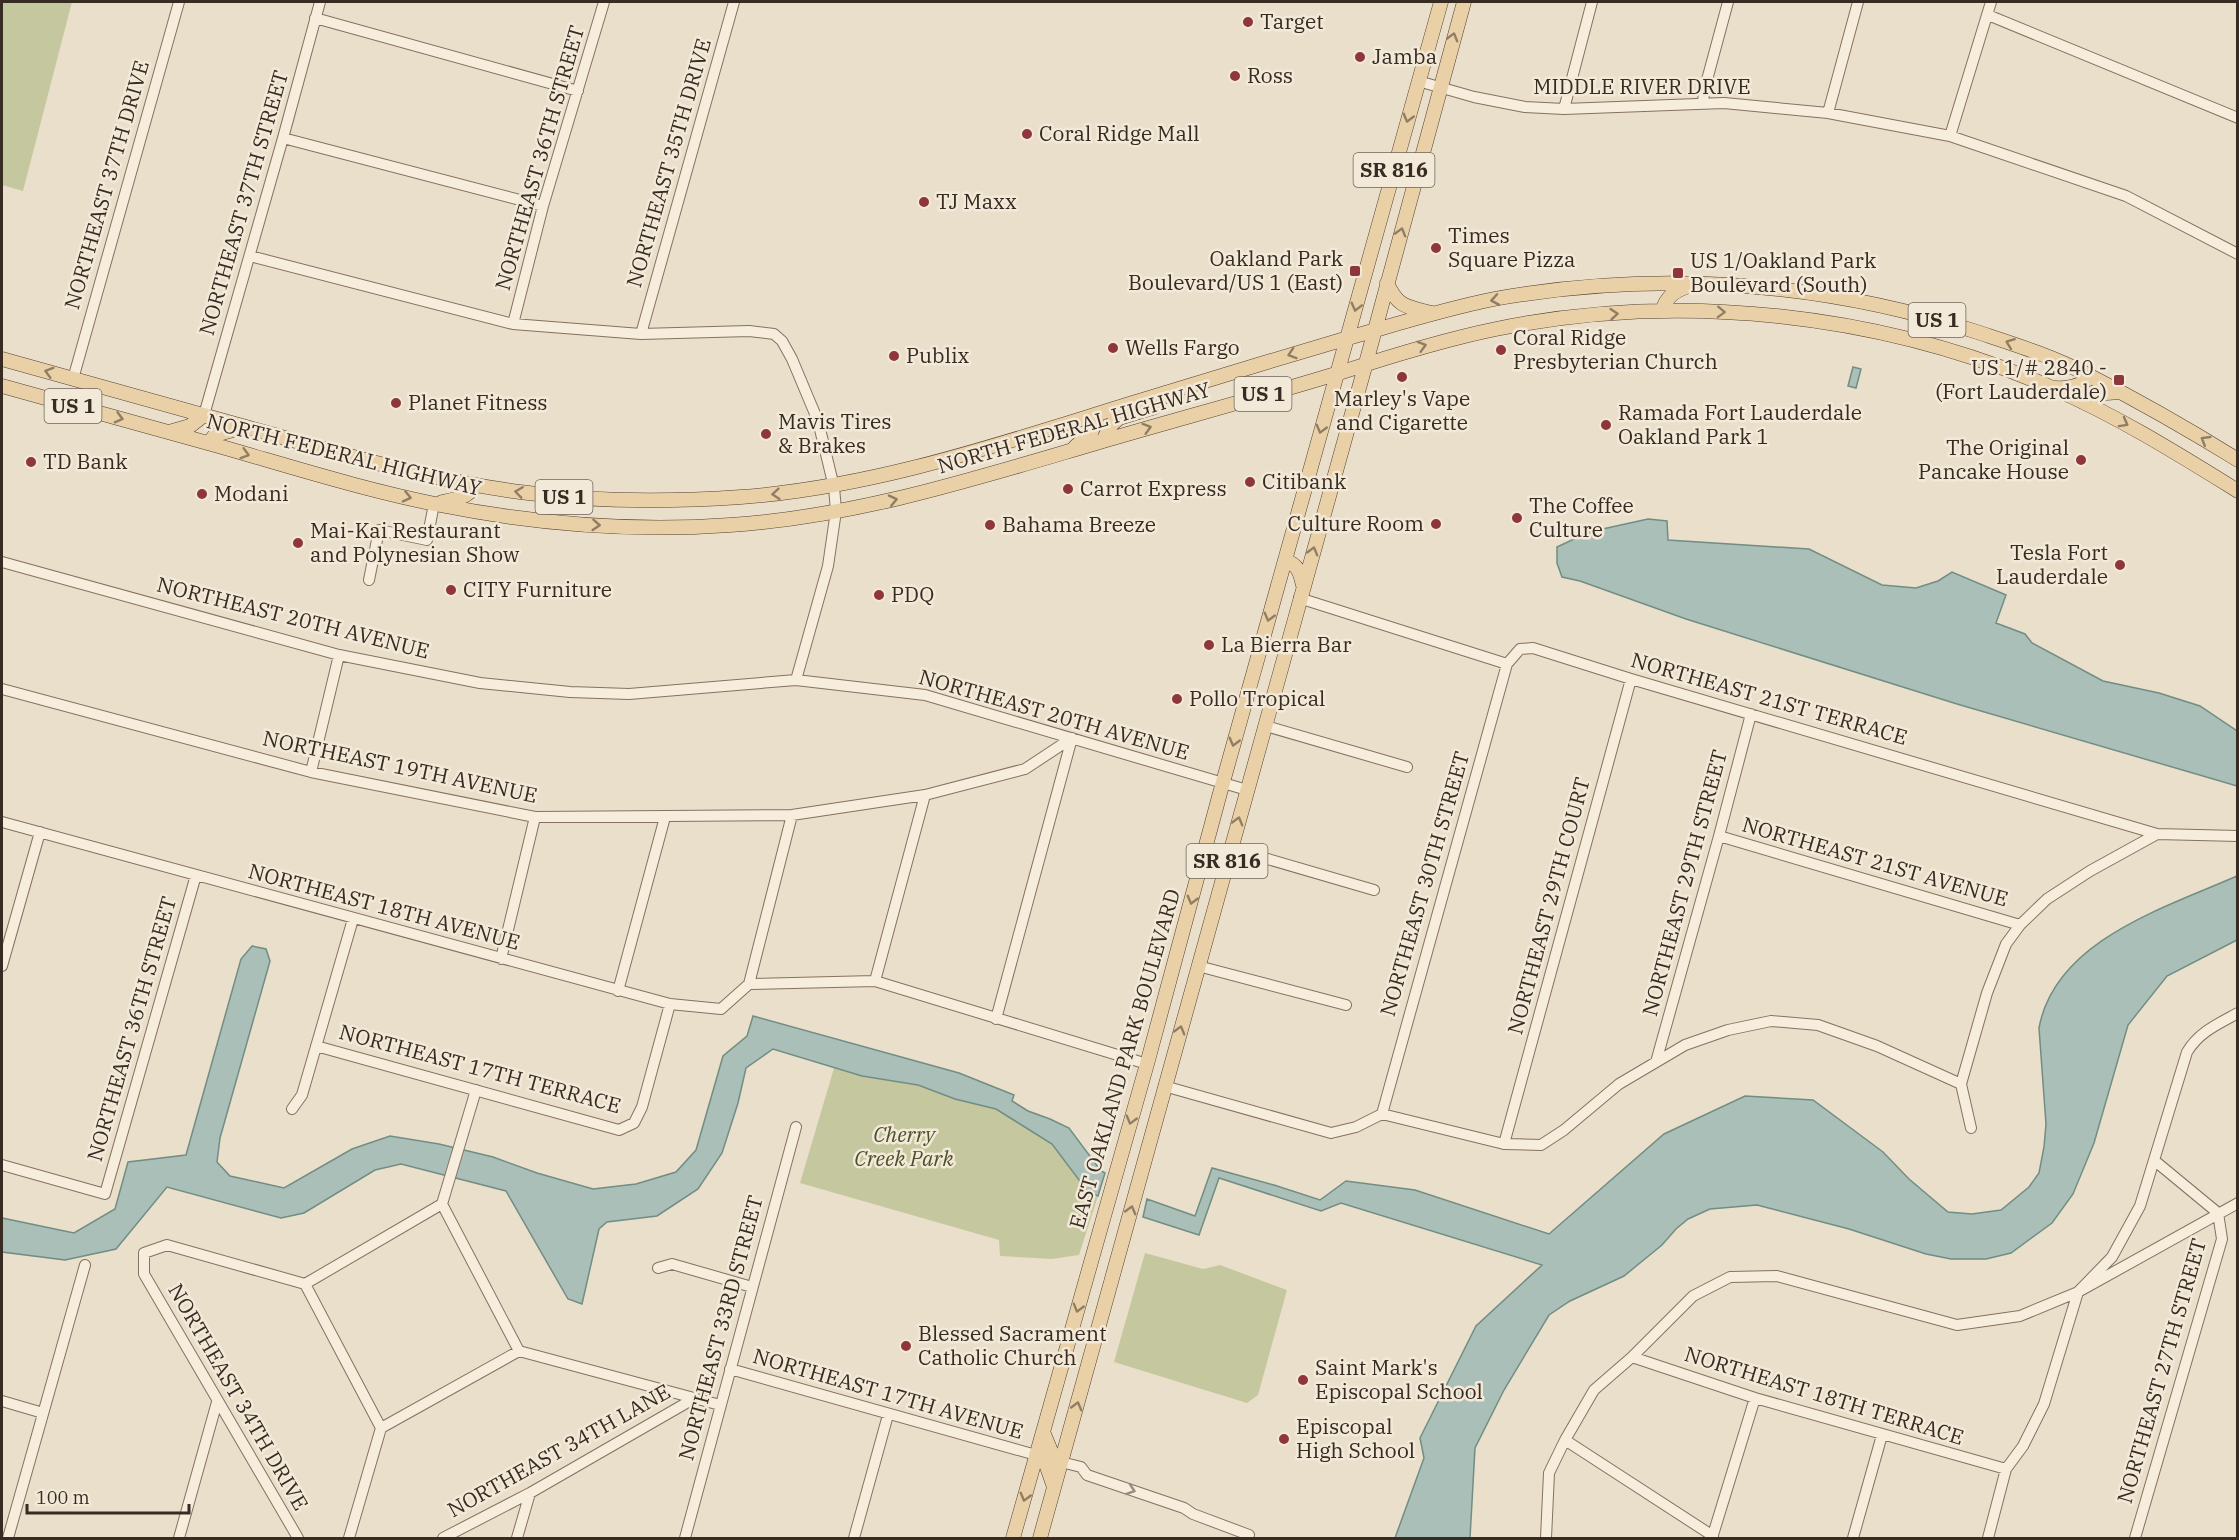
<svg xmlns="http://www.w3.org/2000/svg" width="2239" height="1540" viewBox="0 0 2239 1540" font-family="'IBM Plex Serif',serif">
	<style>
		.green { fill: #c5c89e }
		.water { fill: #aabfb8; stroke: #718d84; stroke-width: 1.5 }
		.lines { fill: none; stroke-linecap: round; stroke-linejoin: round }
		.minor-casing { stroke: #857160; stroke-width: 12 }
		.major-casing { stroke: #544033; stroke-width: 15 }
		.minor { stroke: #f6eddc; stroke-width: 10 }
		.major { stroke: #e9d0a6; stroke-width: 14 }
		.oneway { stroke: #907e64 }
		.oneway2 { stroke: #968c7f }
		.poi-dot { fill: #8e363c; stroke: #f3e9d8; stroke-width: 2 }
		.labels { text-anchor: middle; stroke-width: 5; stroke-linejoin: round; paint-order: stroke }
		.shield { fill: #f3e9d8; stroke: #6f6459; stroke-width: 1.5 }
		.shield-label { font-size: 20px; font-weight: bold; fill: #372b22 }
		.poi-label { font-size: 21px; fill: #372b22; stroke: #f3e9d8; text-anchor: start }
		.street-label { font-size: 21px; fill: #372b22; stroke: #f3e9d8 }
		.park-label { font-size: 21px; font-style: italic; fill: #4a512b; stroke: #f3e9d8 }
	</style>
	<rect width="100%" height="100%" fill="#eadfca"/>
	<path class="green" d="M2 2H72L23 191 2 185Z
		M834 1068 865 1077 918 1085 955 1099 996 1109 1052 1144 1088 1192 1098 1196 1079 1255 1052 1259 1000 1256 999 1240 800 1183Z
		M1145 1253 1203 1269 1220 1265 1287 1290 1258 1395 1247 1403 1114 1362Z"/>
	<path class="water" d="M1853 367 1861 369 1856 388 1848 386Z
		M1648 519 1667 521 1668 540 1809 549 1882 585 1916 588 1938 581 1952 572 2006 595 1996 623 2025 634 2032 643 2103 681 2159 693 2200 706 2237 731V786L1957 704 1686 619 1580 581 1562 577 1557 563V547L1589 532Z
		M2237 876V940L2167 976 2128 1025 2094 1143 2073 1194 2052 1223 2011 1253 1986 1259H1951L1926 1254 1849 1229 1757 1205 1710 1209 1688 1219 1676 1229 1662 1245 1624 1276 1570 1301 1549 1315 1504 1390 1475 1448 1470 1538H1395L1424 1458 1420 1438 1476 1326 1542 1265 1341 1203 1321 1211 1219 1178 1199 1235 1143 1217 1147 1199 1195 1216 1212 1168 1274 1185 1320 1200 1346 1181 1415 1190 1549 1234 1664 1134 1745 1096 1813 1100 1883 1152 1909 1179 1948 1212 1972 1214 2001 1210 2029 1187 2039 1173 2044 1147 2046 1124 2039 1028C2055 940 2167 907 2237 876Z
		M252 946 266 949 270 961 220 1138 217 1162 230 1176 284 1188 352 1149 390 1136 439 1144 493 1157 537 1173 593 1189 636 1184 676 1172 696 1150 723 1056 747 1036 753 1016 959 1073 1014 1095 1012 1101 1028 1111 1050 1119 1069 1128 1101 1171 1105 1173 1098 1196 1088 1192 1052 1144 996 1109 955 1099 918 1085 862 1076 773 1049 746 1068 738 1103 722 1153 698 1189 657 1216 607 1222 599 1229 582 1304 568 1299 506 1191 401 1164 375 1170 304 1213 281 1218 167 1187 116 1249 65 1260 2 1252V1218L74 1233 115 1209 128 1162 186 1155 241 959Z"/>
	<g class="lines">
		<defs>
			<path id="minor" d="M1988 15 2238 118
				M315 18 578 91
				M1418 81 1474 97 1525 107 1564 109 1724 103 1828 113 1950 136 2126 196 2238 254
				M1703 103 1704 91 1728 2
				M1564 109 1592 2
				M1828 113 1858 2
				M1950 136 1991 2
				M283 138 543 206
				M250 256 513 324 641 334 749 331 774 334 782 341 792 359 818 421 834 487 836 511 828 566 796 680
				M513 324 543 206 604 2
				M641 334 734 2
				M73 379 179 2
				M204 415 283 138 320 2
				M2 562 339 655 480 683 570 692 629 694 796 680 925 695 1247 790
				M369 580 379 530 427 540 434 504
				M1299 598 1507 664 1520 649 1533 648 1631 679 2157 834 2238 836
				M2 689 311 772 535 817 792 815 925 795 1025 769 1072 738
				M1266 726 1407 767
				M311 772 339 655
				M2 822 670 1004 721 1009 749 984
				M1719 836 2020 925
				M1230 848 1374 890
				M501 959 535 817
				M2 966 40 832
				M1198 966 1346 1005
				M875 981 925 795
				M749 984 875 981 1147 1064
				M749 984 792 815
				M618 991 665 817
				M996 1019 1072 738
				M316 1046 619 1130 634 1123 642 1107 670 1004
				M1656 1062 1719 836 1751 714
				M1164 1086 1331 1133 1356 1127 1382 1114 1504 1144 1541 1145 1564 1130 1619 1084 1685 1045 1728 1030 1771 1021 1818 1025 1877 1046 1961 1084
				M292 1109 302 1095 353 919
				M1382 1114 1507 664
				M1971 1128 1961 1084 1987 993 2006 944 2020 925 2047 899 2090 871 2157 834
				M1504 1144 1631 679
				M2 1165 105 1194 196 875
				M442 1204 476 1090
				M658 1268 672 1264 752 1287
				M305 1284 442 1204 519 1351
				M1632 1357 1755 1398 2006 1469
				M730 1369 1036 1455
				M2 1401 43 1413
				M1565 1440 1713 1536
				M1061 1462 1081 1467 1087 1475 1184 1508 1193 1514 1249 1535
				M8 1538 85 1265
				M179 1538 217 1402
				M298 1538 144 1274V1253L167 1245 305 1284 381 1428 519 1351 720 1405
				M349 1538 381 1428
				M443 1538 530 1493 695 1398
				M517 1538 530 1493
				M685 1538 796 1127
				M854 1538 888 1415
				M1546 1538 1549 1473 1565 1440 1594 1390 1632 1357 1693 1296 1730 1277 1777 1276 1957 1325 2020 1316 2078 1292 2238 1203
				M1712 1538 1755 1398
				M1853 1538 1882 1435
				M1988 1538 2006 1469 2023 1446 2044 1404 2078 1292 2112 1257 2140 1206 2187 1052C2199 1032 2218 1024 2238 1013
				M2135 1538 2222 1239 2218 1213 2155 1161"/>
			<path id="major" d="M1387 283C1398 308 1408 307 1432 313
				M1662 311C1667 296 1674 291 1689 286
				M2 359C91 384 181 409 271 434 353 457 435 481 520 492 593 502 667 502 741 497 877 487 1006 442 1136 402 1207 380 1277 359 1348 338 1397 324 1444 309 1494 299 1655 270 1822 281 1977 332 2013 344 2052 356 2086 374 2137 400 2188 429 2238 460
				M2 386C73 406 144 425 215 445 289 466 364 490 440 505 535 524 633 532 730 525 854 517 974 479 1093 444 1175 420 1257 398 1339 373 1391 356 1442 340 1496 329 1680 291 1882 313 2055 389 2119 417 2178 454 2238 491
				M2055 388C2070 389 2079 386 2091 377
				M2083 402C2094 393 2105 393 2119 392
				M169 432 190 426 204 415
				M1103 441 1111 425 1119 418 1155 407 1165 393
				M209 443 215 435 240 428
				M1075 447 1091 433 1098 414
				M442 502C457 499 467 498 476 485
				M1285 560C1298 565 1300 572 1303 585
				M1043 1432 1053 1456 1061 1462
				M1036 1455 1046 1464 1054 1487
				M1013 1538 1147 1064 1223 782 1441 2
				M1040 1538 1366 363 1464 2"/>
		</defs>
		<use href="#minor" class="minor-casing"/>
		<use href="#major" class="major-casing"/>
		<use href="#minor" class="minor"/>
		<use href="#major" class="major"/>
	</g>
	<defs><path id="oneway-chevron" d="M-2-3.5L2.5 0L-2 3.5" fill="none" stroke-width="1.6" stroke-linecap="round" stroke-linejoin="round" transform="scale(1.5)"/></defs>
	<g class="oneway">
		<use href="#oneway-chevron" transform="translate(1453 37) rotate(-74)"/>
		<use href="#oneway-chevron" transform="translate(1408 118) rotate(105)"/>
		<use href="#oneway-chevron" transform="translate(1401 232) rotate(-74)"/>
		<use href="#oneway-chevron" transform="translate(1495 300) rotate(170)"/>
		<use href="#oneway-chevron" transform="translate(1356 307) rotate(104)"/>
		<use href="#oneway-chevron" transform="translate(1721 312) rotate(2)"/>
		<use href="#oneway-chevron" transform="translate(1614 314) rotate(-5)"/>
		<use href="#oneway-chevron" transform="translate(2010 343) rotate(-159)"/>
		<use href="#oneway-chevron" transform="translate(1422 346) rotate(-16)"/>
		<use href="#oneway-chevron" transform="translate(1292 354) rotate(162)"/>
		<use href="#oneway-chevron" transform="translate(49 372) rotate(-164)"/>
		<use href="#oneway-chevron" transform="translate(119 418) rotate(15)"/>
		<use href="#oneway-chevron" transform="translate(2124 423) rotate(29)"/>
		<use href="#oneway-chevron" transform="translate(1147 428) rotate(-16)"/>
		<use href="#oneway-chevron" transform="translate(1321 429) rotate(105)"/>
		<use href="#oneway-chevron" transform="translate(2205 440) rotate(-149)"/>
		<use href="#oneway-chevron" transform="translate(245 454) rotate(16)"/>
		<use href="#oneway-chevron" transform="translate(519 492) rotate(-172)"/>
		<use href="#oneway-chevron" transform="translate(776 494) rotate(175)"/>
		<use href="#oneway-chevron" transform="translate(407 497) rotate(13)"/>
		<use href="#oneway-chevron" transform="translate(893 500) rotate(-13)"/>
		<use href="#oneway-chevron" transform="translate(596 525) rotate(4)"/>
		<use href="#oneway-chevron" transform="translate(1313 551) rotate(-74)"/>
		<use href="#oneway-chevron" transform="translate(1269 617) rotate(105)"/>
		<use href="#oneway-chevron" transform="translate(1234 742) rotate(105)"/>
		<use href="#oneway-chevron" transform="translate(1238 821) rotate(-74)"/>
		<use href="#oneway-chevron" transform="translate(1192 900) rotate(105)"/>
		<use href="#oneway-chevron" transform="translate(1180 1030) rotate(-74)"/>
		<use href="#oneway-chevron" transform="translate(1131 1120) rotate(106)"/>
		<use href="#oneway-chevron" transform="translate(1131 1210) rotate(-75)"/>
		<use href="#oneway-chevron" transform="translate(1078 1308) rotate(106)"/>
		<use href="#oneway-chevron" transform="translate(1077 1406) rotate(-75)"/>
		<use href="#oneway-chevron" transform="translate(1025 1497) rotate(105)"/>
	</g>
	<use class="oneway2" href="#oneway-chevron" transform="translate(1131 1490) rotate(19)"/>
	<g class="poi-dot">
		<circle cx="1248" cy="22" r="6"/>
		<circle cx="1360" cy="57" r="6"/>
		<circle cx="1235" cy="76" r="6"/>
		<circle cx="1027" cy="134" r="6"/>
		<circle cx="924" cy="202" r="6"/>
		<circle cx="1436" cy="248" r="6"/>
		<rect x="1349" y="265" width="12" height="12" rx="3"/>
		<rect x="1672" y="267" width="12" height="12" rx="3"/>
		<circle cx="1113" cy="348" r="6"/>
		<circle cx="1501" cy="350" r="6"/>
		<circle cx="894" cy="356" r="6"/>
		<circle cx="1402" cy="377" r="6"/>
		<rect x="2113" y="374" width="12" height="12" rx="3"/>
		<circle cx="396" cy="403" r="6"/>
		<circle cx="1606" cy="425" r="6"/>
		<circle cx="766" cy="434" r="6"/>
		<circle cx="2081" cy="460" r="6"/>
		<circle cx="31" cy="462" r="6"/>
		<circle cx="1250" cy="482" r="6"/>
		<circle cx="1068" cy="489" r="6"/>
		<circle cx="202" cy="494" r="6"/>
		<circle cx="1517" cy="518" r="6"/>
		<circle cx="1436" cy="524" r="6"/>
		<circle cx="990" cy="525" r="6"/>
		<circle cx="298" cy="543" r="6"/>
		<circle cx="2120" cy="565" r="6"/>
		<circle cx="451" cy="590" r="6"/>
		<circle cx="879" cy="595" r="6"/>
		<circle cx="1209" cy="645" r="6"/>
		<circle cx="1177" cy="699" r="6"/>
		<circle cx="906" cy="1346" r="6"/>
		<circle cx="1303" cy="1380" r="6"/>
		<circle cx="1284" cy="1439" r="6"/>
	</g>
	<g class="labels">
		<g class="shield">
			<rect x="1353.5" y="153" width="81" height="34" rx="4.5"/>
			<rect x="1908.5" y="303" width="57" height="34" rx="4.5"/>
			<rect x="1234.5" y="377" width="57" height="34" rx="4.5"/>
			<rect x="44.5" y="389" width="57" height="34" rx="4.5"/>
			<rect x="535.5" y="480" width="57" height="34" rx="4.5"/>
			<rect x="1186.5" y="844" width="81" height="34" rx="4.5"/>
		</g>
		<g class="shield-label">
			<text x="1394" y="177">SR 816</text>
			<text x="1937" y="327">US 1</text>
			<text x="1263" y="401">US 1</text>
			<text x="73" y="413">US 1</text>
			<text x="564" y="504">US 1</text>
			<text x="1227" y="868">SR 816</text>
		</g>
		<g class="poi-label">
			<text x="1260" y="29">Target</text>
			<text x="1372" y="64">Jamba</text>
			<text x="1247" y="83">Ross</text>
			<text x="1039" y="141">Coral Ridge Mall</text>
			<text x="936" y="209">TJ Maxx</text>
			<text x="1448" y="243">Times<tspan x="1448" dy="24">Square Pizza</tspan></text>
			<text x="1343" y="266" text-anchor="end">Oakland Park<tspan x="1343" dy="24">Boulevard/US 1 (East)</tspan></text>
			<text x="1690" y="268">US 1/Oakland Park<tspan x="1690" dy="24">Boulevard (South)</tspan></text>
			<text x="1513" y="345">Coral Ridge<tspan x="1513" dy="24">Presbyterian Church</tspan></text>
			<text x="1125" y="355">Wells Fargo</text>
			<text x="906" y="363">Publix</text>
			<text x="2107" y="375" text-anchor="end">US 1/# 2840 -<tspan x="2107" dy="24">(Fort Lauderdale)</tspan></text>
			<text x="1402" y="406" text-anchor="middle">Marley's Vape<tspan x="1402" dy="24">and Cigarette</tspan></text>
			<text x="408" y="410">Planet Fitness</text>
			<text x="1618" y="420">Ramada Fort Lauderdale<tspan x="1618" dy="24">Oakland Park 1</tspan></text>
			<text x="778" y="429">Mavis Tires<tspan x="778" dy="24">&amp; Brakes</tspan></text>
			<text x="2069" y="455" text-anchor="end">The Original<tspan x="2069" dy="24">Pancake House</tspan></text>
			<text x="43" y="469">TD Bank</text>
			<text x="1262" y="489">Citibank</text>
			<text x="1080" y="496">Carrot Express</text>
			<text x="214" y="501">Modani</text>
			<text x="1529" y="513">The Coffee<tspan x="1529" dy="24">Culture</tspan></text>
			<text x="1424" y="531" text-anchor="end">Culture Room</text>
			<text x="1002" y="532">Bahama Breeze</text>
			<text x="310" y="538">Mai-Kai Restaurant<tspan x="310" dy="24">and Polynesian Show</tspan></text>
			<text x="2108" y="560" text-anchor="end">Tesla Fort<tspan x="2108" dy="24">Lauderdale</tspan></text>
			<text x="463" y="597">CITY Furniture</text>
			<text x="891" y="602">PDQ</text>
			<text x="1221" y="652">La Bierra Bar</text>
			<text x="1189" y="706">Pollo Tropical</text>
			<text x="918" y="1341">Blessed Sacrament<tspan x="918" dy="24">Catholic Church</tspan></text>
			<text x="1315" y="1375">Saint Mark's<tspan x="1315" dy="24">Episcopal School</tspan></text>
			<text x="1296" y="1434">Episcopal<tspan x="1296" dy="24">High School</tspan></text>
		</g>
		<g class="street-label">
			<text x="1642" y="94">MIDDLE RIVER DRIVE</text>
			<text transform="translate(540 158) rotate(-74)" y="7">NORTHEAST 36TH STREET</text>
			<text transform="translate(669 163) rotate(-74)" y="7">NORTHEAST 35TH DRIVE</text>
			<text transform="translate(107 185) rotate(-74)" y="7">NORTHEAST 37TH DRIVE</text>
			<text transform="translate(244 203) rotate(-74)" y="7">NORTHEAST 37TH STREET</text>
			<text transform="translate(1074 428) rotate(-16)" y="7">NORTH FEDERAL HIGHWAY</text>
			<text transform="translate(344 455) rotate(14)" y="7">NORTH FEDERAL HIGHWAY</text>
			<text transform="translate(293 618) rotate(14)" y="7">NORTHEAST 20TH AVENUE</text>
			<text transform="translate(1769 699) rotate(16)" y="7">NORTHEAST 21ST TERRACE</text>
			<text transform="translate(1054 715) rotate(16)" y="7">NORTHEAST 20TH AVENUE</text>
			<text transform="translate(400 767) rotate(12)" y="7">NORTHEAST 19TH AVENUE</text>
			<text transform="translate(1875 862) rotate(16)" y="7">NORTHEAST 21ST AVENUE</text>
			<text transform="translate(1685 883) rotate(-75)" y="7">NORTHEAST 29TH STREET</text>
			<text transform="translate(1425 884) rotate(-74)" y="7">NORTHEAST 30TH STREET</text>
			<text transform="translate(1549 906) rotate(-75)" y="7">NORTHEAST 29TH COURT</text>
			<text transform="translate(384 907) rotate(15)" y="7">NORTHEAST 18TH AVENUE</text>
			<text transform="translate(132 1029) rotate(-74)" y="7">NORTHEAST 36TH STREET</text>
			<text transform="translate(1125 1059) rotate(-74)" y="7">EAST OAKLAND PARK BOULEVARD</text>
			<text transform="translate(480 1069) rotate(15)" y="7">NORTHEAST 17TH TERRACE</text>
			<text transform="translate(721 1328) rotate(-75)" y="7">NORTHEAST 33RD STREET</text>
			<text transform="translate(2162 1371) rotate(-74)" y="7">NORTHEAST 27TH STREET</text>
			<text transform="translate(888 1394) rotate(16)" y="7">NORTHEAST 17TH AVENUE</text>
			<text transform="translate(1824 1396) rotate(17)" y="7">NORTHEAST 18TH TERRACE</text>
			<text transform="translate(238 1397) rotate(60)" y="7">NORTHEAST 34TH DRIVE</text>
			<text transform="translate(559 1451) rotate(-29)" y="7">NORTHEAST 34TH LANE</text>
		</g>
		<g class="park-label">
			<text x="904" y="1142">Cherry<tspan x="904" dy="24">Creek Park</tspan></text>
		</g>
	</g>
	<rect width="2239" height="1540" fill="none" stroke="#372b22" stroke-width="6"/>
	<path d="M27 1504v9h162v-9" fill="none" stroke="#372b22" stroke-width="3"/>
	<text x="36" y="1504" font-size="18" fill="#372b22" stroke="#f3e9d8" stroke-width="4.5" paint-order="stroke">100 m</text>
</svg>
